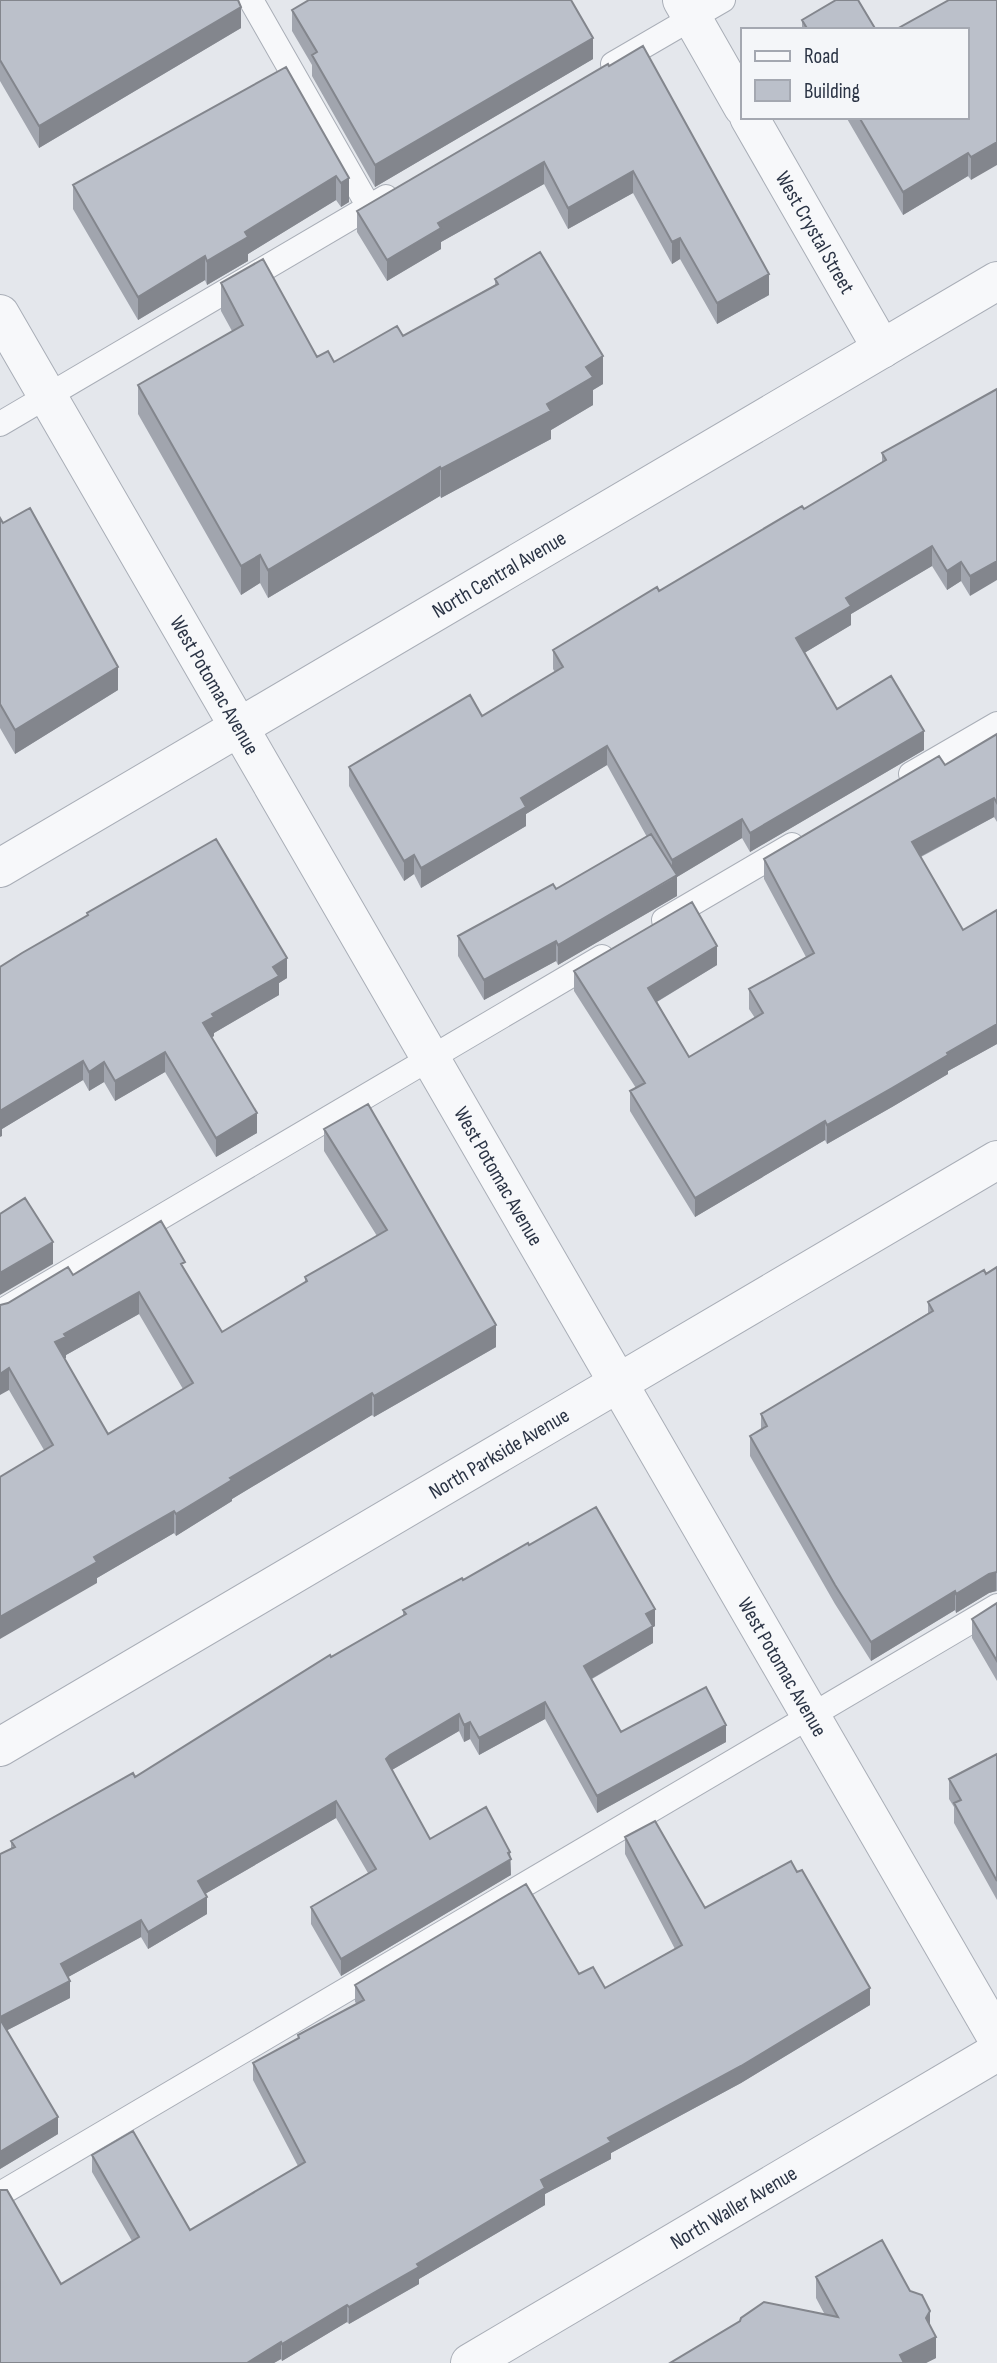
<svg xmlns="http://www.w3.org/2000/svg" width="997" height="2363" viewBox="0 0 997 2363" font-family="'Sofia Sans Condensed',sans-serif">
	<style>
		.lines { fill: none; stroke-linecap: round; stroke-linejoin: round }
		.service-casing { stroke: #a9aeb7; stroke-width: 26 }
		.minor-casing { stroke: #a9aeb7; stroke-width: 40 }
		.tertiary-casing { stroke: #a9aeb7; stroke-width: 40 }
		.service { stroke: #f7f8fa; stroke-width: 24 }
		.minor { stroke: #f7f8fa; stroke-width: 38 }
		.tertiary { stroke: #f7f8fa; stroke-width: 38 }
		.wall { fill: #a1a5ae; fill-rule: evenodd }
		.shaded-wall { fill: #83868d }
		.building { fill: #bbc0ca; stroke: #83868d; stroke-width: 2; fill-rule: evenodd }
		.labels { text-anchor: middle; stroke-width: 5; stroke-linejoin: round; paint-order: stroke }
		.street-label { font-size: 21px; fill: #2b3445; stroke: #f4f6f9 }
	</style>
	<rect width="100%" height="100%" fill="#e4e7ec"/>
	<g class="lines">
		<defs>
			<path id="service" d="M251 0 369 207
				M613 64 723 0
				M0 424 386 197
				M911 774 997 724
				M664 920 792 845
				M0 1312 602 957
				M0 2194 997 1606"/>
			<g id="minor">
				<path d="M682 0 743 107"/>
				<path id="s1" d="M749 117 882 349"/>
				<path id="s2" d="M0 314 997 2038"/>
				<path id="s3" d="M0 1747 997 1160"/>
				<path id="s4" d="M470 2363 997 2052"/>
			</g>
			<g id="tertiary">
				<path id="s5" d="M0 868 997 281"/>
			</g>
		</defs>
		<use href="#service" class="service-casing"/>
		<use href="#minor" class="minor-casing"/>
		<use href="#tertiary" class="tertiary-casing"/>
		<use href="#service" class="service"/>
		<use href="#minor" class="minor"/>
		<use href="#tertiary" class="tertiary"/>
	</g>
	<path class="wall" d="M0 0 241 28 39 148 0 81Z
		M997 0 971 180 968 176 903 215 846 117H967Z
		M292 10 593 59 375 187 312 76V65L292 31Z
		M802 20 876 30H802Z
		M608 64 769 295 717 324 680 259 672 264 633 193 568 229 544 184 441 242V249L387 281 357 232V211Z
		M286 67 349 178V202L341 207 336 200 248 254V261L207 285 205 280 138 320 73 209V185Z
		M495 279 603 384 593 390V405L551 430V439L441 498 440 496 268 598 260 583 241 595 138 414V385L232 331 221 311V283L317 357 334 362 403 336 495 285Z
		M997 389 970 596 961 581 947 590 932 566 851 614V625L804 653 837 709 924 750 750 852 742 838 677 877V896L558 965 556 961 484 1000 458 956V936L556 889 647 837 607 765 526 814V826L421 888 414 874 404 881 349 786V767L482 716 555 672 553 669V650L804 509 882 462V453Z
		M0 518 118 690 15 754 0 728Z
		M997 734V822L994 817 921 857 963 930 997 910V1044L948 1071V1074L892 1107 827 1144 825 1140 695 1217 630 1111V1091L636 1088 574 991V971L717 965 657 1002 689 1057 755 1018 749 1009V989L806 957 764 879V859L945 765Z
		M87 913 287 978 279 983V995L214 1033V1036L211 1038 257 1133 216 1157 165 1072 115 1101 104 1082 89 1091 83 1080 2 1129V1136L0 967 87 916Z
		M324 1129 496 1347 374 1417 372 1415 232 1499V1501L176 1536 174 1533 97 1578V1583L44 1450 9 1390 8 1303 73 1275 185 1271 222 1332 305 1282V1277L377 1236 324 1151ZM139 1314 183 1389 108 1434 65 1359 66 1355Z
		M997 1267V1591L989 1593 956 1613 955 1610 871 1661 835 1604 750 1456V1436L761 1429V1414L928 1313V1302Z
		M529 1545 655 1626 653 1627V1643L592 1679 621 1732 726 1742 597 1813 545 1719 479 1755 470 1739 464 1742 459 1731 392 1770 430 1839 510 1852 511 1875 341 1976 311 1924V1907L368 1873 336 1818 205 1894 207 1914 148 1949 141 1937 68 1977 70 1998 7 2030 58 2134 0 2169V1854L11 1849V1841L135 1777 331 1657 403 1616V1610L463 1580Z
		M997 1603V1681L972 1638V1619Z
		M997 1754V1900L954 1823V1807L949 1799V1779Z
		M625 1837 705 1908 870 2005 741 2083 611 2153V2159L545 2194V2205L419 2279V2284L349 2324 347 2322 282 2361 281 2359 274 2363H0L61 2284 132 2241 92 2172V2155L190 2230 298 2166 253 2080V2063L298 2038V2035L357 2004 355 2002V1985L579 1974 605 1988 675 1949 625 1854Z
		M816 2277 930 2326 936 2358 926 2363H670L825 2315 816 2298Z"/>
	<path class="shaded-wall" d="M241 7V28L39 148V126Z
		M593 38V59L375 187V165Z
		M997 142V165L971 180V157Z
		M968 153V176L903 215V192Z
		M544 162V184L441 242V249L387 281V260L438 223Z
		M633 171V193L568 229V208Z
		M336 176V200L248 254V261L207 285V261L245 232Z
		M349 178V202L341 207V183Z
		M680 238V259L672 264V242Z
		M205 256V280L138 320V297Z
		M769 274V295L717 324V303Z
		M603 356V384L593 390V405L551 430V439L441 498V469L547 404 586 367Z
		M440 467V496L268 598V570Z
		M932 546V566L851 614V625L796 658V638L846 598Z
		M260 555V583L241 595V566Z
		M997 561V580L970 596V576Z
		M961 562V581L947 590V571Z
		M118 667V690L15 754V730Z
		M924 731V750L750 852V833Z
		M607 746V765L526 814V826L421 888V868L521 798Z
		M994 798V817L912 861V842Z
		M742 819V838L677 877V896L558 965V945L672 879V860Z
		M414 855V874L404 881V861Z
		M556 941V961L484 1000V980Z
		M717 946V965L648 1007V988Z
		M287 958V978L279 983V995L214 1033V1036L203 1043V1023L212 1014 273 967Z
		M997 1024V1044L948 1071V1074L892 1107 827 1144V1125L947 1053Z
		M165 1052V1072L115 1101V1081Z
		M83 1061V1080L2 1129V1136L0 1137V1111Z
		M104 1062V1082L89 1091V1072Z
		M257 1113V1133L216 1157V1138Z
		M825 1121V1140L695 1217V1198Z
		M53 1242V1264L0 1295V1273Z
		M139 1292V1314L66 1355V1358L55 1364V1342L64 1334Z
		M496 1325V1347L374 1417V1396Z
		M9 1368V1390L0 1395V1374Z
		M372 1393V1415L232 1499V1501L176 1536V1514L230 1478Z
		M174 1511V1533L97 1578V1583L0 1639V1617L94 1557Z
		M996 1572V1591L989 1593 956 1613V1594L989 1574Z
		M955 1591V1610L871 1661V1642Z
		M655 1609V1626L653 1627V1643L584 1683V1666L646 1614Z
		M545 1702V1719L479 1755V1738Z
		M459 1714V1731L390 1771 386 1759 390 1755Z
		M470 1722V1739L464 1742V1725Z
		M726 1725V1742L597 1813V1796Z
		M336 1801V1818L198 1898V1881Z
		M510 1852 511 1875 341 1976V1959Z
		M207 1897V1914L148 1949V1932Z
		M141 1920V1937L61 1981V1964Z
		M70 1981V1998L0 2034V2017Z
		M870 1988V2005L741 2083 611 2153V2159L545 2194V2205L419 2279V2284L349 2324V2307L417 2264 541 2180 608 2138Z
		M58 2117V2134L0 2169V2152Z
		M347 2305V2322L282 2361V2344Z
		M930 2311V2333L926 2318Z
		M936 2337V2358L926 2363H900V2355Z
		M281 2342V2359L274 2363H247Z"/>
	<path class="building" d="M0 0H238L241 7 39 126 0 60Z
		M309 0H571L593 38 375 165 312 55 317 52 292 10Z
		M836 0H858L876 30H808L802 20Z
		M949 0H997V142L971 157 968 153 903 192 859 117H967V30H895Z
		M643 46 769 274 717 303 680 238 672 242 633 171 568 208 544 162 438 223 441 228 387 260 357 211 608 64 609 66Z
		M286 67 349 178 341 183 336 176 245 232 248 237 207 261 205 256 138 297 73 185Z
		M540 252 603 356 586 367 593 377 547 404 551 411 441 469 440 467 268 570 260 555 241 566 138 385 243 325 221 283 263 259 317 357 328 351 334 362 397 326 403 336 498 284 495 279Z
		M997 389V561L970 576 961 562 947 571 932 546 846 598 851 606 796 638 837 709 891 676 924 731 750 833 742 819 672 860 607 746 521 798 526 807 421 868 414 855 404 861 349 767 470 695 482 716 563 667 553 650 657 587 659 591 802 506 804 509 886 460 882 453Z
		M30 508 118 667 15 730 0 704V518L3 523Z
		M997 734V803L994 798 912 842 963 930 997 910V1024L947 1053 948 1055 892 1088 827 1125 825 1121 695 1198 630 1091 645 1083 574 971 692 902 717 946 648 988 689 1057 763 1013 749 989 814 953 764 859 939 756 945 765Z
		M651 834 677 875 558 945 556 941 484 980 458 936 553 884 556 889Z
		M216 839 287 958 273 967 279 976 212 1014 214 1017 203 1023 257 1113 216 1138 165 1052 115 1081 104 1062 89 1072 83 1061 0 1111V967L22 953 88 915 87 913Z
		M368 1104 496 1325 374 1396 372 1393 230 1478 232 1480 176 1514 174 1511 94 1557 97 1562 0 1617V1477L53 1445 9 1368 0 1374V1305L8 1303 68 1267 73 1275 161 1221 185 1262 181 1264 222 1332 307 1281 305 1277 387 1230 324 1129ZM139 1292 193 1383 108 1434 55 1342 66 1337 64 1334Z
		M25 1198 53 1242 0 1273V1214Z
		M997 1267V1572L989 1574 956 1594 955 1591 871 1642 835 1585 750 1436 767 1426 761 1414 933 1311 928 1302 984 1270 986 1274Z
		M596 1507 655 1609 646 1614 653 1626 584 1666 621 1732 706 1687 726 1725 597 1796 545 1702 479 1738 470 1722 464 1725 459 1714 390 1755 386 1759 430 1839 486 1807 510 1852 508 1853 511 1859 341 1959 311 1907 376 1869 336 1801 198 1881 207 1897 148 1932 141 1920 61 1964 70 1981 0 2017V1854L15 1847 11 1841 133 1773 135 1777 330 1655 331 1657 406 1614 403 1610 462 1578 463 1580 528 1543 529 1545Z
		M997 1603V1661L972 1619Z
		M997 1754V1881L954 1803 961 1800 949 1779Z
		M655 1821 705 1908 791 1861 797 1872 802 1870 870 1988 741 2066 608 2138 611 2142 541 2180 545 2188 417 2264 419 2267 349 2307 347 2305 282 2344 281 2342 247 2363H0V2190H7L61 2284 139 2237 92 2155 133 2131 190 2230 305 2162 253 2063 299 2038 298 2035 364 2000 355 1985 526 1884 579 1974 593 1967 605 1988 682 1945 625 1837Z
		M0 2019 58 2117 0 2152Z
		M882 2240 910 2291 922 2295 930 2311 926 2318 936 2337 900 2355 904 2363H670L740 2321 741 2318 764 2302 838 2317 816 2277Z"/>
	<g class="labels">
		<g class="street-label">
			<text dy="7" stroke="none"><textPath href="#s1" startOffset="133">West Crystal Street</textPath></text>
			<text dy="7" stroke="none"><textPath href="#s5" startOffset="579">North Central Avenue</textPath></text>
			<text dy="7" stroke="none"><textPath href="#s2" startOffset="429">West Potomac Avenue</textPath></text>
			<text dy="7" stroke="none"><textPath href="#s2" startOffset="996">West Potomac Avenue</textPath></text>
			<text dy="7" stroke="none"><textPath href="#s3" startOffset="579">North Parkside Avenue</textPath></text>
			<text dy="7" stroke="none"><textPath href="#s2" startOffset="1563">West Potomac Avenue</textPath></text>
			<text dy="7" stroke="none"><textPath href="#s4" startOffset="306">North Waller Avenue</textPath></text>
		</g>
	</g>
	<rect x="741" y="28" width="228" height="91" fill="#f4f6f9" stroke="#a4a8b1" stroke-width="2"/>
	<rect x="755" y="51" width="35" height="10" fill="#f7f8fa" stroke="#a4a8b1" stroke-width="2"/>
	<text x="804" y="63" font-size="21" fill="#2b3445">Road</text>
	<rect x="755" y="80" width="35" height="21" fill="#bbc0ca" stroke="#a4a8b1" stroke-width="2"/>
	<text x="804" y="98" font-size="21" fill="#2b3445">Building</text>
</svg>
